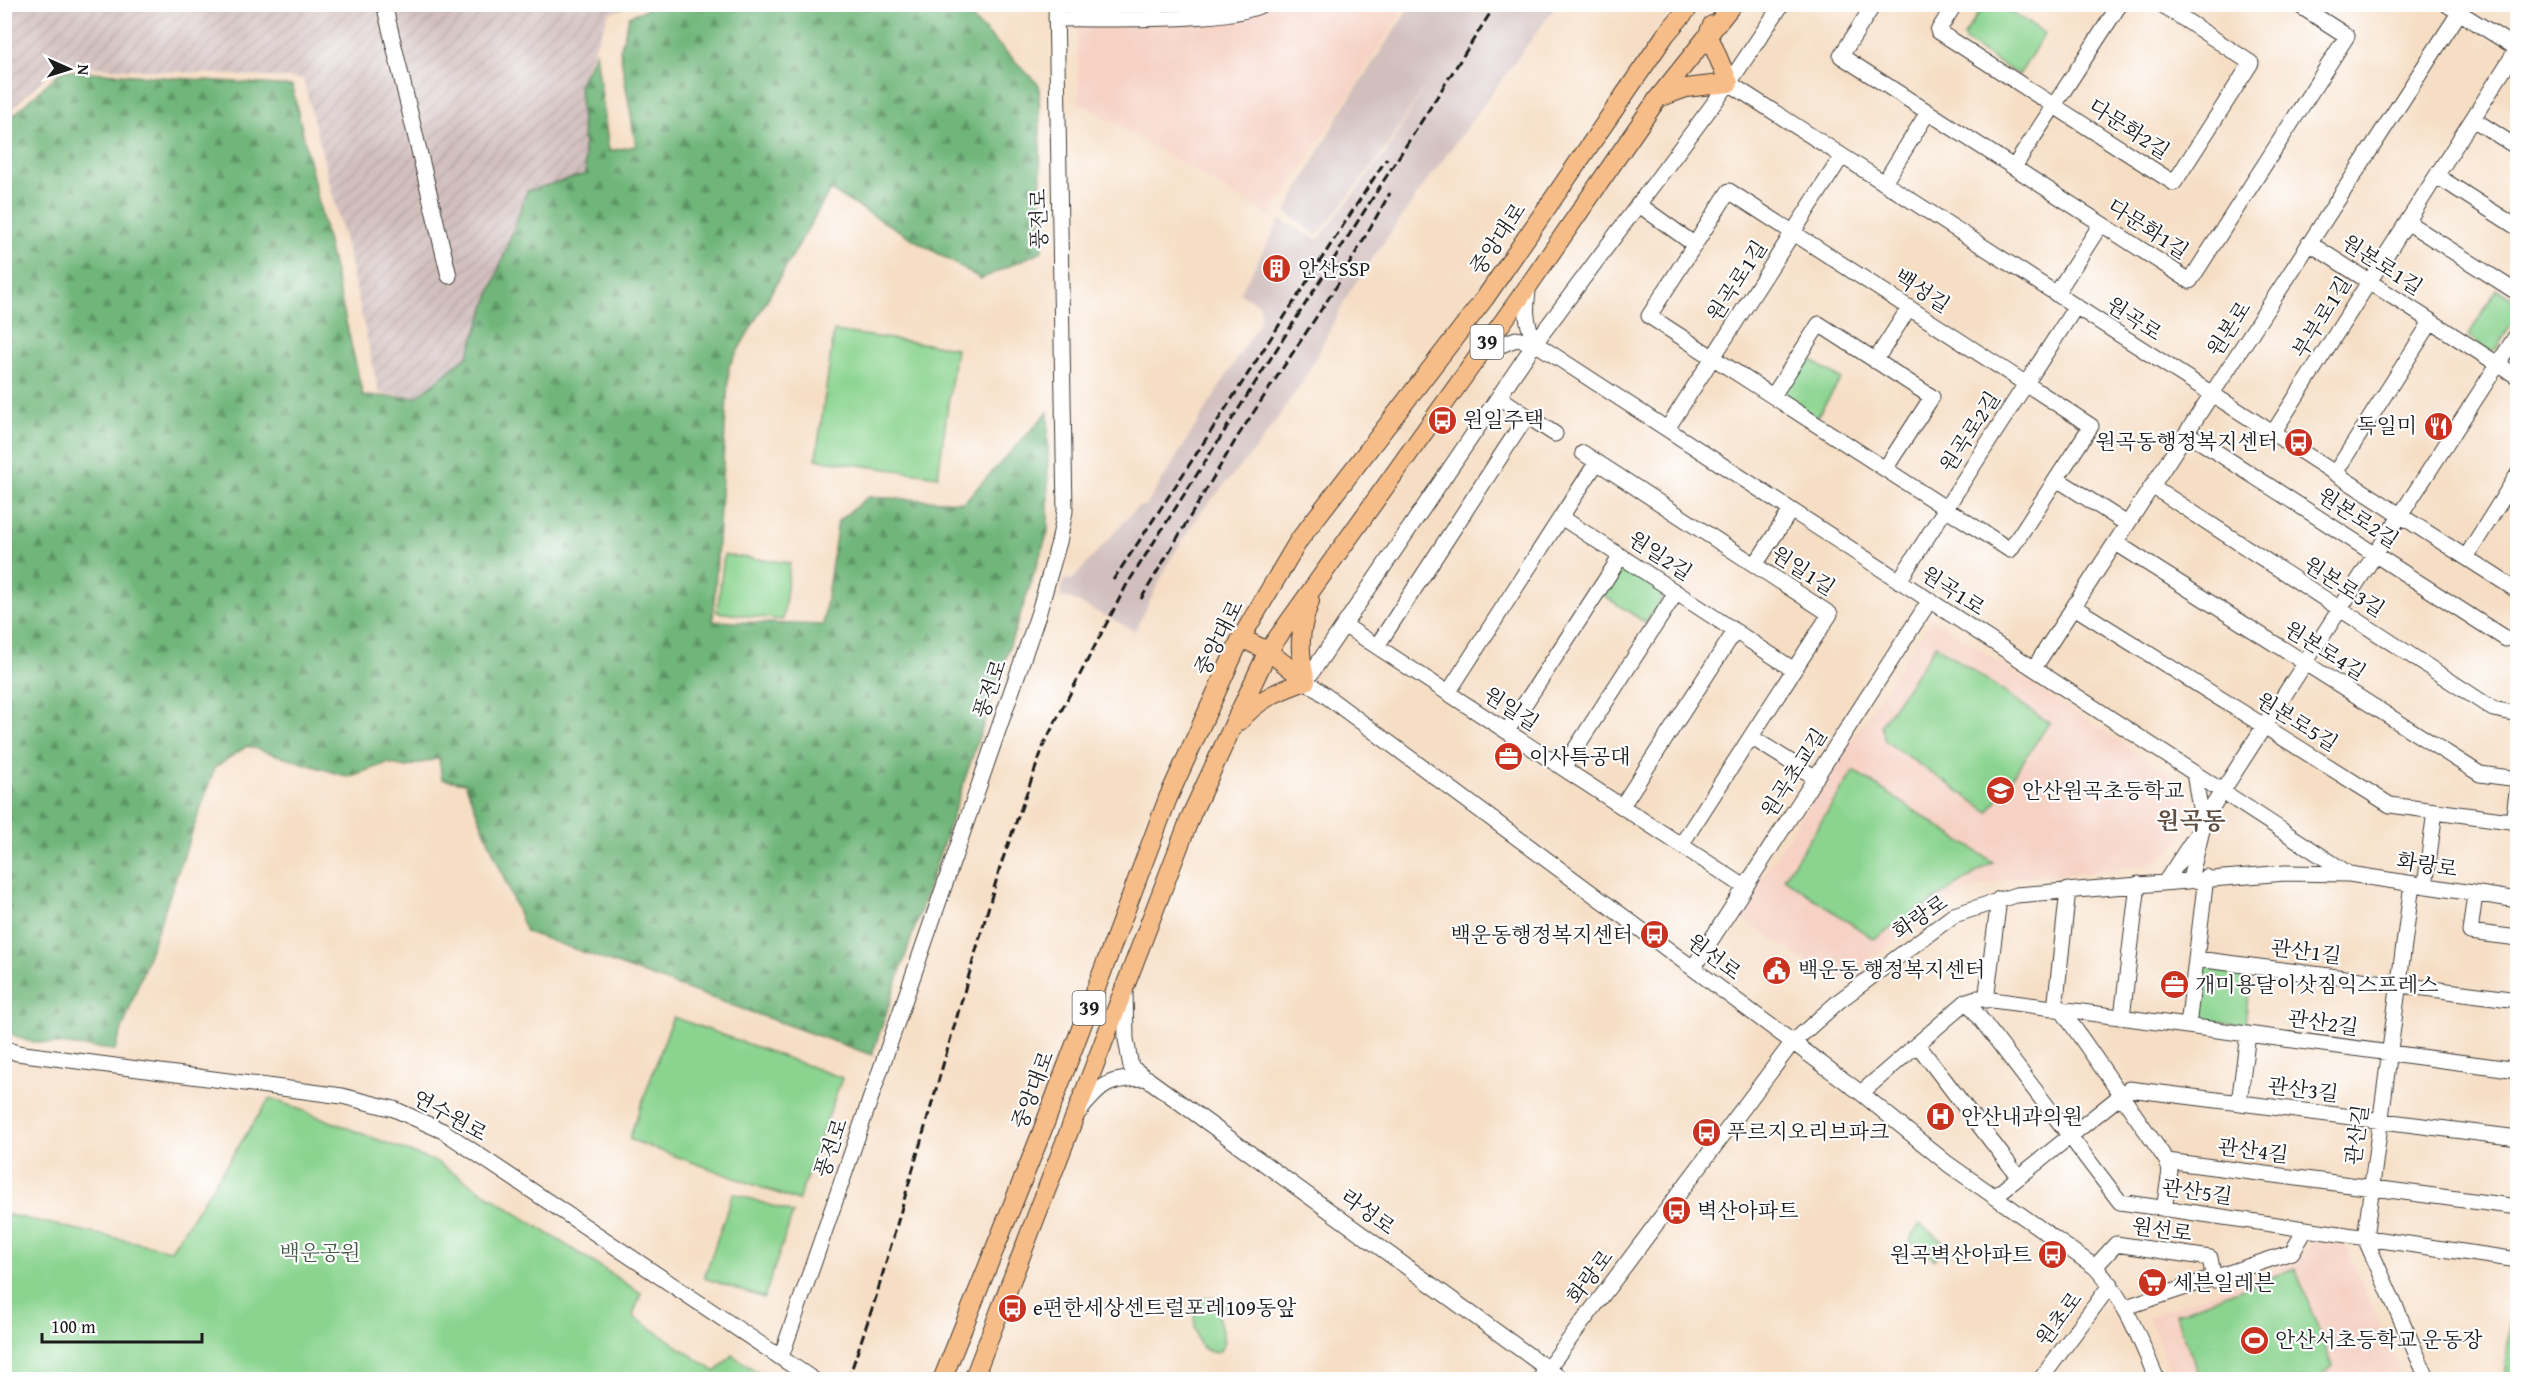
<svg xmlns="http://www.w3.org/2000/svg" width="2522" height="1384" viewBox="0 0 2522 1384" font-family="'Gentium Book Plus','Noto Serif KR',serif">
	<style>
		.built { fill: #f6d2c4 }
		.industrial { fill: url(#industrial-furrows) }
		.railway { fill: #d1bfbe }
		.forest { fill: url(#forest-firs); stroke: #46694b; stroke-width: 1.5 }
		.green { fill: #8bd490; stroke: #547856; stroke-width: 1.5 }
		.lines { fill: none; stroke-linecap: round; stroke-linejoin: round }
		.minor-casing { stroke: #3d3935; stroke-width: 17 }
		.major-casing { stroke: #3d3935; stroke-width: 20 }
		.minor { stroke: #fff; stroke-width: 15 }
		.major { stroke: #f7bd88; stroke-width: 18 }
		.rail { stroke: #1c1c1c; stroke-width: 3; stroke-dasharray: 9 4.5; stroke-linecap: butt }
		.labels { text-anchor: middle; stroke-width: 4.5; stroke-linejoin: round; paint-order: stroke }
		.shield { fill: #fff; stroke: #606060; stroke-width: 1.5 }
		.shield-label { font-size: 20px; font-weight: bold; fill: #1c1c1c }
		.street-label { font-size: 21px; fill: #1c1c1c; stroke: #fff }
		.poi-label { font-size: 21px; fill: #1c1c1c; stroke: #fff; text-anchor: start }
		.park-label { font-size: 21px; fill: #435c45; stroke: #fff }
		.quarter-label { font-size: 24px; font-weight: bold; fill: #5f5043; stroke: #fff }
	</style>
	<defs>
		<pattern id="industrial-furrows" width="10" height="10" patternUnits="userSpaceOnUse" patternTransform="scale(1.5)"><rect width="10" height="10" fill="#d1bfbe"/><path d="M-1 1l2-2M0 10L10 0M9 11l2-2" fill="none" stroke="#b3a4a3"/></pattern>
		<pattern id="forest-firs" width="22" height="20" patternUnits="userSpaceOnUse" patternTransform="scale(1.5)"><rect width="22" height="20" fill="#70b67a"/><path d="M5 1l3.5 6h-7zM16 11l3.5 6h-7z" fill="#5b9363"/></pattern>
	</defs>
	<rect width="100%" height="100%" fill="#fff"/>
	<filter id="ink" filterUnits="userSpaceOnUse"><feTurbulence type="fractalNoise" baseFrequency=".0167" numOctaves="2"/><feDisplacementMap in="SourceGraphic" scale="12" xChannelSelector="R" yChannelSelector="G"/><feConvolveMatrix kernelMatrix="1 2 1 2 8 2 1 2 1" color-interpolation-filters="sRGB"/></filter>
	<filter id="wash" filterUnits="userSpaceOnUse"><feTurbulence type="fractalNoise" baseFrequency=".008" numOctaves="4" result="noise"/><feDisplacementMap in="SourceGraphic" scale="24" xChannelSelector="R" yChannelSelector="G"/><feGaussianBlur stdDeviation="1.35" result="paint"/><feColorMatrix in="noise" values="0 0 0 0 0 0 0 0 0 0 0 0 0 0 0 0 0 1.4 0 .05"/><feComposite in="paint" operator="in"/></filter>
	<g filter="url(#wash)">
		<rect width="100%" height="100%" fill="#f6dec5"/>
		<path class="built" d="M1077 5H1406L1271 217 1079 102Z
			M1932 618 2178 780 2188 802 2186 824 2180 840 2165 854 2150 863 2108 871 2008 879 1972 889 1931 914 1838 983 1737 915Z
			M2313 1239 2344 1243 2403 1379H2174L2148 1317 2301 1259Z"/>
		<path class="industrial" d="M5 5H636L609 13 579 85 586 174 527 191 468 355 441 381 417 397 379 393 348 254 303 79 58 65 5 115Z"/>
		<path class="railway" d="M1411 5H1557L1417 195 1350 291 1305 378 1259 445 1200 513 1170 560 1135 631 1071 599 1060 597 1064 579 1072 580 1137 507 1146 506 1150 500 1259 323 1261 311 1259 304 1240 293 1280 220 1318 240 1387 151 1431 77 1384 151 1317 236 1286 212 1340 113Z"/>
		<path class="forest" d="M657 5H959L1039 85 1042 251 981 279 830 190 729 366 713 621 823 625 838 521 868 497 964 502 1048 412V532L872 1055 526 932 465 783 442 779 439 758 406 767 387 763 349 777 247 746 215 767 115 1050 27 1041 5 1031V123L62 70 292 86 363 396 417 397 468 355 527 191 586 174 579 85 596 52 609 151 636 146 620 51 629 16Z"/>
		<path class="green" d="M1984 4 2000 5 2045 33 2019 75 1965 41 1964 36Z
			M2497 289 2517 302V316L2496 349 2490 351 2468 336Z
			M834 331 956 348 938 476 816 459Z
			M1806 357 1841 379 1816 418 1784 398 1783 393Z
			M724 555 790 563 783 620 717 612Z
			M1624 566 1662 590 1663 597 1646 623 1601 594 1618 567Z
			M1936 645 2049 723 1989 812 1885 741 1881 725Z
			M1854 771 1993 862 1874 939 1784 878Z
			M2202 963 2251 970 2245 1025 2194 1018Z
			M673 1017 842 1078 798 1201 629 1139Z
			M270 1098 438 1163 641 1293 633 1316 716 1372 732 1355 768 1379H5V1214L171 1250Z
			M733 1193 793 1213 764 1298 704 1278Z
			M1920 1224 1946 1244 1934 1260 1909 1240Z
			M2295 1268 2333 1366 2318 1379H2201L2175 1314Z
			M2513 1277H2518L2517 1379H2505Z
			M1213 1297 1222 1299 1229 1305C1203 1312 1238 1343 1216 1353 1191 1350 1196 1324 1193 1306L1202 1299Z"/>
	</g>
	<g filter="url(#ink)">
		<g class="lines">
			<defs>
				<path id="minor" d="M384 4 449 276
					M1782 4 1729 83 1535 343 1306 681 1861 1093 1948 1164 2095 1267C2125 1299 2140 1339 2157 1380
					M1874 4 1841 56 2190 281 2347 36 2297 4
					M1955 4 1938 31 2174 183 2251 63 2161 4
					M2446 4 2518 49
					M1056 19C1099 18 1231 23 1263 4
					M1729 83 2518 591
					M2473 119 2518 148
					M2014 167 2120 4
					M2437 176 2518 228
					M1884 183 1928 112
					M1729 191 2091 426 2010 550 1649 316Z
					M1638 204 1695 245
					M2407 222 2518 293
					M2309 243 2518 377
					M1529 285C1525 309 1525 320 1535 343
					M2056 294 2101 224
					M1481 353 1516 339 1535 343 2349 874
					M1875 361 1909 308
					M1773 396 1819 324 1932 397 1885 469
					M1499 397 1527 416
					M1667 429 1842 156
					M2187 433 2506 639
					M2273 433 2517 49
					M1583 453 1830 614 1681 845
					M2335 473 2431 322
					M2057 479 2127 524
					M2152 486 2493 709 2518 714
					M1561 517 1597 462
					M2116 543 2480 774 2518 779
					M2466 557 2518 474
					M1755 565 1791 510
					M1899 581 2076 306
					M2074 607 2390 805 2518 822
					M1344 625 1745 887
					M1735 631 1794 670
					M1377 646 1527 416 1555 434
					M2034 668 2459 13
					M1448 693 1561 517 1735 631 1622 806
					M1507 731 1621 556
					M1751 737 1816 778
					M1563 768 1676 593
					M2513 821 2518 786
					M2190 879 2205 818 2518 333
					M2166 881 2203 825 2194 773
					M2412 884 2365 1238 2428 1380
					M2425 886 2435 811
					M2475 894 2470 932 2518 938
					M2197 959 2518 1000
					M1693 968 1930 600
					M1125 991 1126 1039 1131 1067 1563 1380
					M1986 1000 1999 899
					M1967 1001 2120 1202 2518 1260
					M2055 1009 2068 890
					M2061 1009 2167 1161 2518 1207
					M2122 1017 2138 884
					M2188 1026 2206 877
					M1917 1044 2018 1176
					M4 1048 17 1053 342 1096 394 1109 443 1131 814 1380
					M1861 1093 1967 1001 1977 998 2518 1070
					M2239 1103 2248 1034
					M1079 1112C1103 1082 1109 1079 1147 1078
					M1994 1197 2129 1089 2518 1138
					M2164 1209 2170 1171 2167 1161
					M2095 1267 2116 1244 2210 1258 2214 1280
					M2126 1307 2292 1252 2306 1229
					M781 1357 1038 615 1059 542 1065 511 1056 4
					M1539 1380 1792 1043 1839 1001 1954 915 2016 895 2285 873 2349 874 2518 900
					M2040 1380 2111 1284"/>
				<path id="major" d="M1658 98 1686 88 1729 83 1708 34 1712 25
					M1241 638 1268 651 1306 681
					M1306 681C1298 651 1299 631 1310 601
					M1240 721C1258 699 1280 690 1306 681
					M942 1380 1041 1134 1168 798 1241 638 1299 540 1485 298 1666 34 1692 4
					M973 1380 1192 813 1268 651 1529 285 1658 98 1733 4"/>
			</defs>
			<use href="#minor" class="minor-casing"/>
			<use href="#major" class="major-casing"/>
			<use href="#minor" class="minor"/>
			<use href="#major" class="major"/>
			<path class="rail" d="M1113 580C1207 441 1295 298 1387 158
				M1141 599 1238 436 1338 284 1390 193
				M848 1380 876 1297 1001 864 1045 742 1126 586 1496 4"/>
		</g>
	</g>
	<defs>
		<symbol id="building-disc" viewBox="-11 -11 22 22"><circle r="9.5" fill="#c8321e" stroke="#fff"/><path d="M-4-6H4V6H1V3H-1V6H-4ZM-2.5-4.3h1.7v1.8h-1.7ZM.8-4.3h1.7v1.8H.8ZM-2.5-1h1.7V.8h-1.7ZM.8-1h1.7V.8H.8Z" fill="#fff"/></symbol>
		<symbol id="bus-disc" viewBox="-11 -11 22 22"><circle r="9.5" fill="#c8321e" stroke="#fff"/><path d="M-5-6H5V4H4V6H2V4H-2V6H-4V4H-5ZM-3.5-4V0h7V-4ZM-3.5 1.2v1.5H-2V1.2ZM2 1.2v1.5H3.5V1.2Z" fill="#fff"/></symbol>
		<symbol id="restaurant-disc" viewBox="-11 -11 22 22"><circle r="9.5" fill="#c8321e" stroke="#fff"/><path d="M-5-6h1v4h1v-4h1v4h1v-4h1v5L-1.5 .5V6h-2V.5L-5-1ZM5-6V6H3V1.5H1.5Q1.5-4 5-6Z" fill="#fff"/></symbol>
		<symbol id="office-disc" viewBox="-11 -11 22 22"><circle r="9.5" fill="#c8321e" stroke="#fff"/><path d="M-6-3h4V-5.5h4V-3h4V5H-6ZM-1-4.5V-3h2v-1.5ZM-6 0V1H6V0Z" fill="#fff"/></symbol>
		<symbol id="school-disc" viewBox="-11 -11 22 22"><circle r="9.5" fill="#c8321e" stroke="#fff"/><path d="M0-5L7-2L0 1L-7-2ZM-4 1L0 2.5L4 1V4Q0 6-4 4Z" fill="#fff"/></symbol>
		<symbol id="civic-disc" viewBox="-11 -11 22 22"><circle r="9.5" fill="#c8321e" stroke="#fff"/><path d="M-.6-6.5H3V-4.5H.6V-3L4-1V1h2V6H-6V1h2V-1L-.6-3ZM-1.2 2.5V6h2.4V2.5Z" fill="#fff"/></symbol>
		<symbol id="hospital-disc" viewBox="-11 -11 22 22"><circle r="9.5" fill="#c8321e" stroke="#fff"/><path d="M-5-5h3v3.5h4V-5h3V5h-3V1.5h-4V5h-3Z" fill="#fff"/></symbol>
		<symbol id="supermarket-disc" viewBox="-11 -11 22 22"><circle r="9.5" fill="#c8321e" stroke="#fff"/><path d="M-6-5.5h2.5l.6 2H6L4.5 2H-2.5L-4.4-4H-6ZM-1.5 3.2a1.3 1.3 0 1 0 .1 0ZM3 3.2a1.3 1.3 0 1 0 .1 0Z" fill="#fff"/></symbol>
		<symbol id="stadium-disc" viewBox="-11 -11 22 22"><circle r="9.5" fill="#c8321e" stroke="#fff"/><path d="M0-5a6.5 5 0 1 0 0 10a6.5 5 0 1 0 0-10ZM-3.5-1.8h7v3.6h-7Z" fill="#fff"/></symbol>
	</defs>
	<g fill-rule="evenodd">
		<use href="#building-disc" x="1260" y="252" width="33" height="33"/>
		<use href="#bus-disc" x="1426" y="404" width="33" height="33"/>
		<use href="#restaurant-disc" x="2422" y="410" width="33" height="33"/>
		<use href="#bus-disc" x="2282" y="426" width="33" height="33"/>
		<use href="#office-disc" x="1492" y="740" width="33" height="33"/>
		<use href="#school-disc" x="1984" y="774" width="33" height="33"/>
		<use href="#bus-disc" x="1638" y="918" width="33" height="33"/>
		<use href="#civic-disc" x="1760" y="954" width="33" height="33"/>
		<use href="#office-disc" x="2158" y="968" width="33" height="33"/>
		<use href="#hospital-disc" x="1924" y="1100" width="33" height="33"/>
		<use href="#bus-disc" x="1690" y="1116" width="33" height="33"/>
		<use href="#bus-disc" x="1660" y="1194" width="33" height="33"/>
		<use href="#bus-disc" x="2036" y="1238" width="33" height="33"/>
		<use href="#supermarket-disc" x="2136" y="1266" width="33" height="33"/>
		<use href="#bus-disc" x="996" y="1292" width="33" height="33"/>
		<use href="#stadium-disc" x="2238" y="1324" width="33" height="33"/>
	</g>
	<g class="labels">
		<g class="shield">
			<rect x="1470.5" y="325" width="33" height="34" rx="4.5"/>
			<rect x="1072.5" y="991" width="33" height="34" rx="4.5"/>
		</g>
		<g class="shield-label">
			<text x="1487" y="349">39</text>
			<text x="1089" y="1015">39</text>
		</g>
		<g class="street-label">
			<text transform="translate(2129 129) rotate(33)" y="7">다문화2길</text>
			<text transform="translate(1039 219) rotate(-91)" y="7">풍전로</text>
			<text transform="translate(2148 229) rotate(33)" y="7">다문화1길</text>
			<text transform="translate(1498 239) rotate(-56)" y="7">중앙대로</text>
			<text transform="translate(2382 265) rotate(33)" y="7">원본로1길</text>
			<text transform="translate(1737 281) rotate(-57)" y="7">원곡로1길</text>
			<text transform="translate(1922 291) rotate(33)" y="7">백성길</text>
			<text transform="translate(2322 317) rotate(-58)" y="7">부부로1길</text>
			<text transform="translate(2134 319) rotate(33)" y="7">원곡로</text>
			<text transform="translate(2229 329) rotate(-57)" y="7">원본로</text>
			<text transform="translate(1970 432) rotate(-57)" y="7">원곡로2길</text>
			<text transform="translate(2358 518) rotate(33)" y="7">원본로2길</text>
			<text transform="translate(1660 556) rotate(33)" y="7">원일2길</text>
			<text transform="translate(1803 571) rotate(33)" y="7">원일1길</text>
			<text transform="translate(2344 587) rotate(33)" y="7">원본로3길</text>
			<text transform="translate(1953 591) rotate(33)" y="7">원곡1로</text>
			<text transform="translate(1219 638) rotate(-63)" y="7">중앙대로</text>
			<text transform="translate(2325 651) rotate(32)" y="7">원본로4길</text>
			<text transform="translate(990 689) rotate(-71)" y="7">풍전로</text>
			<text transform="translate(1511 709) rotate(33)" y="7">원일길</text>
			<text transform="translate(2297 722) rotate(32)" y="7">원본로5길</text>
			<text transform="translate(1794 773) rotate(-57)" y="7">원곡초교길</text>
			<text transform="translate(2427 865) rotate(9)" y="7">화랑로</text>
			<text transform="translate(1920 917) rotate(-34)" y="7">화랑로</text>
			<text transform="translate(2306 952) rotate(7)" y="7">관산1길</text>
			<text transform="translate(1714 957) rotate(37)" y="7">원선로</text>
			<text transform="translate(2323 1023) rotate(8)" y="7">관산2길</text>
			<text transform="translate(1033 1090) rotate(-69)" y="7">중앙대로</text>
			<text transform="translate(2303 1090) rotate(7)" y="7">관산3길</text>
			<text transform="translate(450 1116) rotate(29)" y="7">연수원로</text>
			<text transform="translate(2357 1135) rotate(-82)" y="7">관산길</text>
			<text transform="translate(831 1148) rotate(-71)" y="7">풍전로</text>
			<text transform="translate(2253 1151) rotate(7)" y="7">관산4길</text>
			<text transform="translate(2197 1192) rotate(8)" y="7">관산5길</text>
			<text transform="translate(1368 1212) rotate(36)" y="7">라성로</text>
			<text transform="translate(2162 1230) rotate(8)" y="7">원선로</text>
			<text transform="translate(1590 1277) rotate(-53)" y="7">화랑로</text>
			<text transform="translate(2059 1319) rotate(-53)" y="7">원초로</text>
		</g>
		<g class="poi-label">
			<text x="1298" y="276">안산SSP</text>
			<text x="1463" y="427">원일주택</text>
			<text x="2417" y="433" text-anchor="end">독일미</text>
			<text x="2278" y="449" text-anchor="end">원곡동행정복지센터</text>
			<text x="1529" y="764">이사특공대</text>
			<text x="2022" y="798">안산원곡초등학교</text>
			<text x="1633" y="942" text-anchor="end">백운동행정복지센터</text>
			<text x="1798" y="977">백운동 행정복지센터</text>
			<text x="2195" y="992">개미용달이삿짐익스프레스</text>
			<text x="1961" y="1124">안산내과의원</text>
			<text x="1727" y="1139">푸르지오리브파크</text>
			<text x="1697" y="1218">벽산아파트</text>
			<text x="2032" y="1262" text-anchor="end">원곡벽산아파트</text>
			<text x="2173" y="1290">세븐일레븐</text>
			<text x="1033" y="1315">e편한세상센트럴포레109동앞</text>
			<text x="2275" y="1347">안산서초등학교 운동장</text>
		</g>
		<g class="park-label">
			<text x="320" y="1260">백운공원</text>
		</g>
		<g class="quarter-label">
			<text x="2191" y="829">원곡동</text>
		</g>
	</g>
	<rect width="2522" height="1384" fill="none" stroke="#fff" stroke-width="24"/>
	<g transform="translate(69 69) rotate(93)" stroke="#ffffff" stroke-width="4.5" paint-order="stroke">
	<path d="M0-4.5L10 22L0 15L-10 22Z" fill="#1c1c1c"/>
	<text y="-9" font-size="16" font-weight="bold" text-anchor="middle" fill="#1c1c1c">N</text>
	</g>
	<path d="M42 1333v9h160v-9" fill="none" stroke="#1c1c1c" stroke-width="3"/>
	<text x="51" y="1333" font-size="18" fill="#1c1c1c" stroke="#ffffff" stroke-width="4.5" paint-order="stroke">100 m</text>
</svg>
